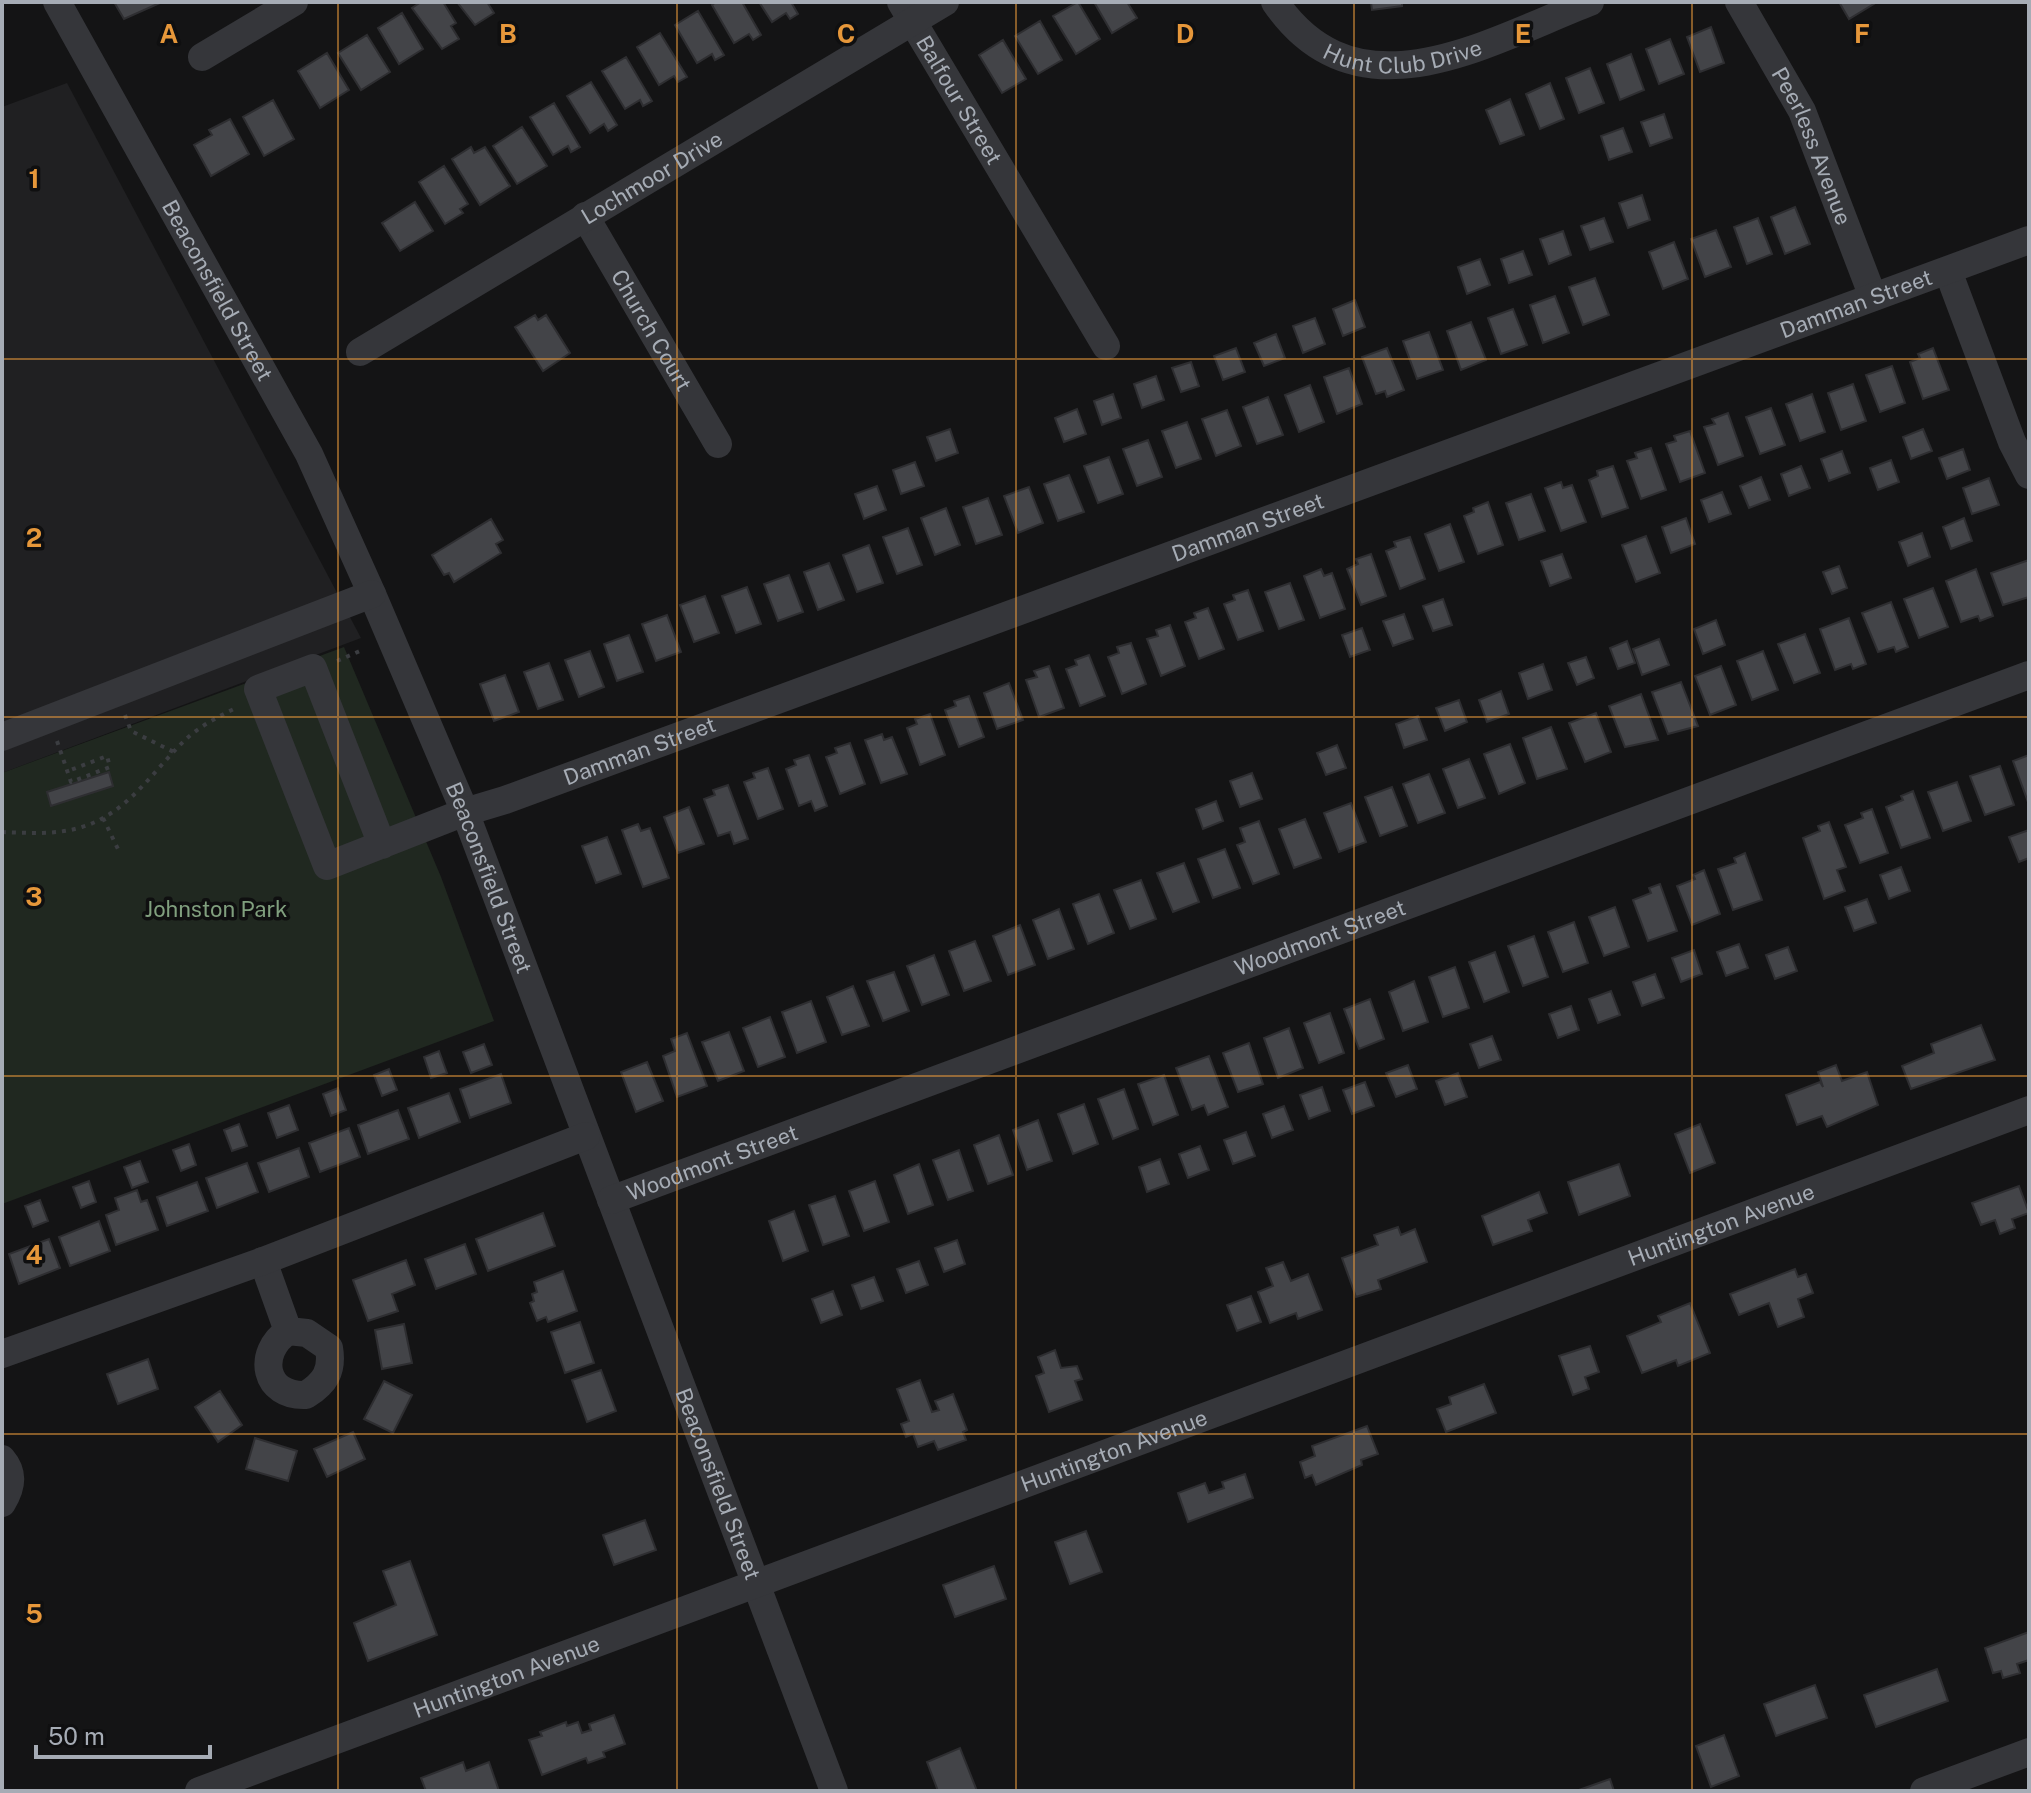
<svg xmlns="http://www.w3.org/2000/svg" width="2031" height="1793" viewBox="0 0 2031 1793" font-family="'Public Sans',sans-serif">
	<style>
		.built { fill: #202022 }
		.green { fill: #202820 }
		.building { fill: #434448; stroke: #2e2e31; stroke-width: 2 }
		.lines { fill: none; stroke-linecap: round; stroke-linejoin: round }
		.path { stroke: #3b3d41; stroke-width: 4; stroke-dasharray: 4 6; stroke-linecap: butt }
		.minor { stroke: #35363a; stroke-width: 28 }
		.grid { fill: none; stroke: #e6973a; stroke-width: 2; stroke-opacity: 0.55 }
		.labels { text-anchor: middle; stroke-width: 7; stroke-linejoin: round; paint-order: stroke }
		.street-label { font-size: 22px; fill: #a6acb5; stroke: #0f0f10 }
		.park-label { font-size: 22px; fill: #809f7e; stroke: #0f0f10 }
		.grid-label { font-size: 26px; text-anchor: middle; font-weight: bold; fill: #e6973a; stroke: #0f0f10; stroke-width: 7; stroke-linejoin: round; paint-order: stroke }
	</style>
	<rect width="100%" height="100%" fill="#141415"/>
	<path class="built" d="M67 83 361 638 2 773V107Z"/>
	<path class="green" d="M344 647 441 877 494 1021 2 1204V773Z"/>
	<path class="building" d="M114 2H162L124 19Z
		M421 2H443L456 23 451 26 459 39 442 49 412 8Z
		M457 2H487L494 13 475 25Z
		M716 2H742L761 35 753 40 749 34 734 43 712 5Z
		M759 2H791L798 14 790 19 786 13 772 22Z
		M1078 2 1100 39 1076 54 1053 16Z
		M1094 2H1127L1137 18 1112 33Z
		M1371 2H1402V6L1372 10Z
		M1839 2H1877L1849 19Z
		M698 11 724 55 715 60 712 54 697 63 675 25Z
		M402 13 423 49 399 64 378 28Z
		M1040 21 1062 60 1038 74 1015 36Z
		M1711 27 1724 63 1700 72 1687 37Z
		M660 33 687 77 678 82 674 76 659 85 637 47Z
		M367 35 390 72 361 90 338 53Z
		M1670 39 1684 74 1659 84 1646 49Z
		M1003 40 1026 79 1002 93 979 55Z
		M327 53 349 90 320 108 298 71Z
		M1631 54 1644 90 1620 100 1607 64Z
		M626 57 652 101 643 106 640 100 625 109 602 71Z
		M1590 68 1604 103 1579 113 1566 78Z
		M591 82 617 125 608 131 604 124 590 133 567 96Z
		M1550 83 1564 119 1540 129 1526 94Z
		M1510 99 1524 135 1500 144 1486 110Z
		M273 100 294 139 264 156 243 117Z
		M554 103 580 147 571 152 568 146 553 155 530 117Z
		M1664 114 1672 138 1650 146 1641 122Z
		M230 119 249 154 211 176 194 145 212 135 209 130Z
		M522 127 547 166 517 184 493 146Z
		M1623 128 1632 152 1609 160 1601 136Z
		M471 147 474 153 485 147 510 186 480 205 452 159Z
		M444 166 468 204 460 209 463 213 445 224 419 182Z
		M1642 195 1650 220 1628 228 1619 203Z
		M415 202 433 231 400 251 382 223Z
		M1795 207 1810 244 1785 254 1771 217Z
		M1604 218 1613 242 1590 250 1581 226Z
		M1758 218 1772 254 1747 264 1734 227Z
		M1716 230 1731 267 1705 277 1691 239Z
		M1563 231 1571 255 1549 264 1540 239Z
		M1674 242 1688 279 1663 289 1649 252Z
		M1523 251 1532 275 1509 283 1501 259Z
		M1480 259 1490 285 1467 294 1458 267Z
		M1595 278 1609 315 1583 325 1569 287Z
		M1555 296 1569 333 1543 343 1530 305Z
		M1355 300 1365 327 1343 336 1333 309Z
		M1513 309 1527 345 1501 354 1488 318Z
		M535 315 538 320 546 315 570 353 543 371 515 327Z
		M1315 318 1325 344 1303 353 1293 326Z
		M1471 322 1486 360 1461 370 1447 331Z
		M1429 332 1443 370 1417 379 1403 341Z
		M1276 334 1285 358 1264 366 1254 343Z
		M1236 348 1245 372 1223 380 1214 356Z
		M1387 348 1404 390 1387 397 1385 391 1376 394 1362 357Z
		M1933 348 1949 390 1923 399 1910 362 1920 358 1918 354Z
		M1191 362 1199 386 1181 392 1172 368Z
		M1892 366 1905 403 1880 412 1866 375Z
		M1349 368 1362 404 1337 414 1324 377Z
		M1156 376 1164 400 1142 408 1134 384Z
		M1853 384 1866 421 1841 430 1828 393Z
		M1310 385 1324 422 1299 432 1285 395Z
		M1113 394 1121 418 1102 425 1094 401Z
		M1812 394 1825 432 1800 441 1786 404Z
		M1268 397 1283 435 1257 444 1243 407Z
		M1771 408 1785 445 1760 454 1746 417Z
		M1077 409 1086 434 1064 442 1055 418Z
		M1227 410 1241 446 1216 456 1202 419Z
		M1728 413 1743 456 1718 465 1704 427 1715 424 1712 419Z
		M1187 422 1201 459 1176 468 1162 431Z
		M950 429 958 453 936 461 927 437Z
		M1923 429 1932 451 1911 459 1903 437Z
		M1690 431 1705 473 1680 482 1666 444 1676 441 1674 436Z
		M1148 440 1162 477 1137 486 1123 449Z
		M1651 448 1666 490 1641 499 1627 461 1637 458 1635 453Z
		M1963 449 1970 470 1947 479 1939 458Z
		M1842 451 1850 473 1829 481 1821 459Z
		M1109 457 1123 494 1098 503 1084 466Z
		M1891 460 1899 482 1878 490 1870 468Z
		M915 462 924 486 901 494 893 470Z
		M1613 466 1628 508 1602 517 1589 480 1598 476 1597 471Z
		M1801 466 1810 488 1789 496 1781 474Z
		M1069 475 1084 512 1058 521 1044 484Z
		M1761 477 1770 500 1749 508 1740 486Z
		M1989 478 1999 505 1972 514 1963 488Z
		M1561 482 1563 488 1572 485 1586 522 1561 531 1545 488Z
		M877 486 886 510 864 519 855 494Z
		M1029 487 1043 523 1018 533 1004 496Z
		M1722 492 1731 514 1709 522 1701 500Z
		M1531 494 1545 531 1519 540 1506 503Z
		M988 498 1002 535 976 544 963 507Z
		M1488 502 1503 545 1478 554 1464 516 1474 512 1473 508Z
		M946 508 960 545 935 555 921 518Z
		M1686 518 1695 544 1671 553 1662 527Z
		M1964 518 1972 541 1951 549 1943 527Z
		M491 519 503 540 496 544 501 553 454 582 449 573 444 575 432 555Z
		M1450 524 1464 562 1439 571 1425 534Z
		M908 528 922 565 897 574 883 537Z
		M1922 533 1930 557 1908 566 1899 542Z
		M1646 536 1660 573 1636 582 1622 545Z
		M1410 537 1425 579 1400 589 1386 551 1396 547 1394 542Z
		M869 545 883 583 857 592 843 555Z
		M1371 554 1386 596 1361 605 1347 569 1358 564 1356 559Z
		M1562 554 1571 578 1550 586 1541 561Z
		M2029 560V597L2003 605 1991 573Z
		M829 563 844 600 818 610 804 572Z
		M1839 566 1847 588 1832 594 1823 572Z
		M1321 569 1324 576 1332 573 1345 609 1320 618 1304 576Z
		M1976 569 1993 616 1980 621 1978 616 1961 622 1946 581Z
		M789 575 803 612 778 621 764 584Z
		M1290 583 1304 620 1279 629 1265 592Z
		M747 587 761 624 736 633 722 596Z
		M1933 588 1948 627 1919 638 1904 599Z
		M1248 590 1263 631 1238 640 1224 604 1235 600 1233 595Z
		M705 596 719 633 694 642 680 605Z
		M1443 599 1452 625 1433 631 1423 606Z
		M1891 602 1908 647 1896 652 1894 647 1878 652 1862 613Z
		M1208 608 1224 649 1199 659 1185 622 1196 618 1194 613Z
		M1404 614 1413 639 1393 646 1383 621Z
		M667 615 681 652 656 661 642 624Z
		M1849 618 1866 664 1853 669 1851 664 1835 670 1820 629Z
		M1716 620 1725 645 1703 654 1694 629Z
		M1170 625 1185 666 1161 676 1147 639 1158 636 1156 630Z
		M1362 628 1370 650 1350 657 1342 635Z
		M1805 634 1820 673 1794 683 1778 644Z
		M629 635 643 672 617 681 604 644Z
		M1659 639 1669 665 1642 675 1633 649Z
		M1627 641 1635 663 1618 669 1610 648Z
		M1131 643 1146 684 1122 694 1108 657 1119 653 1117 647Z
		M590 651 604 687 579 697 565 660Z
		M1763 651 1778 690 1752 700 1737 661Z
		M1089 655 1105 696 1080 706 1066 669 1077 665 1075 660Z
		M1586 657 1594 678 1577 685 1568 663Z
		M549 663 563 700 538 709 524 672Z
		M1543 664 1552 690 1528 699 1519 673Z
		M1049 666 1064 708 1039 717 1026 680 1037 677 1034 671Z
		M1721 666 1736 705 1710 715 1695 676Z
		M505 675 519 712 494 721 480 684Z
		M1681 682 1698 726 1668 734 1652 692Z
		M1009 683 1023 720 997 729 984 693Z
		M1501 691 1509 714 1487 722 1479 700Z
		M1641 694 1658 740 1625 747 1609 706Z
		M969 696 984 737 959 747 945 710 956 706 954 701Z
		M1459 700 1467 722 1445 731 1436 708Z
		M1596 713 1611 752 1585 762 1569 723Z
		M930 714 945 755 920 765 907 728 917 724 915 719Z
		M1418 716 1427 740 1404 748 1396 724Z
		M1551 727 1567 769 1537 779 1523 738Z
		M882 734 884 740 892 737 907 774 881 783 865 740Z
		M850 743 865 784 840 794 826 757 837 753 835 748Z
		M1510 744 1525 783 1499 794 1484 754Z
		M1337 745 1346 768 1326 775 1317 753Z
		M809 755 827 806 815 811 811 801 799 806 786 769 796 765 794 760Z
		M2029 755V802H2028L2013 761Z
		M1469 759 1485 798 1458 808 1443 769Z
		M2000 766 2014 805 1985 815 1970 776Z
		M768 768 783 809 758 819 744 782 755 778 753 773Z
		M109 772 113 786 51 806 47 792Z
		M1252 773 1262 799 1240 807 1230 781Z
		M1429 774 1445 813 1418 823 1403 784Z
		M1957 782 1971 821 1943 831 1928 792Z
		M728 785 748 839 734 844 730 832 718 836 704 799 715 795 713 790Z
		M1392 787 1407 826 1380 836 1365 797Z
		M1913 791 1930 838 1901 848 1886 807 1903 800 1901 796Z
		M1216 801 1223 821 1203 829 1196 809Z
		M1351 803 1366 842 1339 852 1324 813Z
		M689 807 704 844 678 853 664 817Z
		M1872 809 1888 853 1860 863 1845 825 1863 818 1861 813Z
		M1305 819 1321 858 1294 868 1279 829Z
		M1259 821 1279 874 1253 884 1237 845 1245 842 1240 828Z
		M1829 822 1846 867 1837 870 1845 891 1824 899 1803 838 1820 831 1818 826Z
		M638 824 641 831 650 828 669 878 643 887 622 830Z
		M2029 830V858L2019 862 2009 837Z
		M607 837 621 874 596 883 582 846Z
		M1225 849 1240 888 1213 898 1198 859Z
		M1745 853 1762 900 1733 910 1718 869 1736 863 1734 858Z
		M1184 863 1199 902 1173 912 1157 873Z
		M1901 867 1910 891 1889 899 1880 875Z
		M1704 870 1720 914 1692 925 1677 886 1695 879 1693 875Z
		M1141 880 1156 919 1130 929 1114 890Z
		M1660 884 1677 931 1648 941 1633 900 1651 893 1649 888Z
		M1099 894 1114 933 1088 944 1073 904Z
		M1867 899 1876 923 1854 931 1845 907Z
		M1615 907 1629 947 1604 956 1589 917Z
		M1059 909 1074 949 1048 959 1033 920Z
		M1574 922 1588 963 1563 972 1548 932Z
		M1020 925 1035 965 1008 975 993 936Z
		M1534 936 1548 977 1523 986 1508 946Z
		M975 941 991 981 964 991 949 951Z
		M1739 944 1748 968 1726 976 1717 952Z
		M1788 947 1797 971 1775 979 1766 955Z
		M1694 950 1702 974 1681 982 1672 958Z
		M1495 952 1509 992 1484 1002 1469 962Z
		M934 955 949 995 922 1005 907 966Z
		M1455 967 1469 1008 1443 1017 1429 977Z
		M894 972 909 1011 883 1021 867 981Z
		M1655 974 1664 998 1642 1006 1633 982Z
		M1414 981 1428 1022 1403 1031 1389 992Z
		M853 986 869 1026 842 1035 827 997Z
		M1611 991 1620 1015 1598 1023 1589 999Z
		M1370 999 1384 1039 1359 1049 1344 1009Z
		M811 1001 826 1042 797 1053 782 1012Z
		M1571 1006 1579 1030 1558 1038 1549 1014Z
		M1330 1013 1344 1053 1319 1063 1304 1023Z
		M770 1017 785 1057 758 1067 743 1028Z
		M1981 1025 1995 1060 1911 1089 1902 1066 1934 1053 1931 1044Z
		M1289 1028 1303 1068 1278 1078 1264 1038Z
		M729 1032 744 1071 718 1081 702 1042Z
		M687 1033 707 1086 677 1097 663 1056 675 1051 671 1039Z
		M1492 1036 1501 1060 1479 1068 1470 1044Z
		M1249 1043 1263 1084 1238 1092 1223 1053Z
		M484 1044 492 1065 471 1073 463 1052Z
		M439 1051 447 1073 431 1078 424 1057Z
		M1209 1056 1228 1107 1208 1115 1204 1105 1192 1110 1176 1068Z
		M647 1062 663 1101 636 1112 621 1072Z
		M1408 1065 1417 1089 1396 1097 1386 1073Z
		M1836 1065 1842 1081 1867 1072 1878 1105 1827 1127 1822 1116 1797 1125 1786 1095 1820 1082 1823 1087 1818 1072Z
		M389 1069 397 1090 382 1096 374 1075Z
		M1458 1073 1467 1097 1445 1105 1436 1081Z
		M501 1074 511 1103 470 1118 460 1089Z
		M1164 1075 1178 1115 1153 1125 1138 1084Z
		M1365 1082 1374 1106 1352 1114 1343 1090Z
		M1322 1087 1330 1111 1309 1119 1300 1095Z
		M338 1088 346 1110 331 1116 323 1094Z
		M1124 1089 1138 1129 1113 1139 1098 1099Z
		M449 1093 460 1122 419 1138 408 1108Z
		M1084 1104 1098 1144 1073 1154 1058 1114Z
		M289 1105 298 1130 277 1138 268 1113Z
		M1284 1106 1293 1130 1272 1138 1263 1114Z
		M398 1110 409 1139 368 1154 358 1125Z
		M1038 1120 1052 1161 1027 1170 1013 1130Z
		M239 1124 247 1146 232 1151 224 1130Z
		M1700 1124 1715 1163 1690 1173 1675 1134Z
		M349 1128 360 1157 320 1172 309 1143Z
		M1246 1132 1255 1156 1233 1164 1224 1140Z
		M999 1135 1013 1175 988 1184 974 1145Z
		M189 1144 196 1165 181 1171 173 1150Z
		M1200 1146 1209 1170 1188 1178 1179 1154Z
		M299 1148 309 1177 269 1192 258 1163Z
		M959 1150 973 1191 948 1200 933 1160Z
		M1160 1159 1169 1184 1147 1192 1139 1167Z
		M140 1161 148 1182 132 1188 124 1167Z
		M247 1163 258 1192 217 1208 206 1178Z
		M919 1164 933 1205 908 1214 894 1175Z
		M1619 1164 1630 1196 1579 1215 1568 1182Z
		M89 1181 96 1202 81 1208 73 1187Z
		M875 1181 889 1222 864 1231 849 1191Z
		M197 1182 208 1211 167 1226 157 1197Z
		M2019 1186 2029 1213 2012 1219 2015 1228 2000 1234 1995 1220 1981 1225 1972 1203Z
		M137 1190 141 1202 147 1200 158 1230 116 1245 106 1215 119 1210 115 1198Z
		M1539 1192 1547 1213 1528 1220 1532 1231 1493 1245 1482 1216Z
		M835 1196 849 1236 823 1245 809 1205Z
		M40 1200 48 1221 33 1227 25 1206Z
		M794 1211 808 1251 783 1261 769 1221Z
		M543 1213 555 1246 488 1271 476 1239Z
		M99 1221 110 1251 70 1266 59 1237Z
		M1398 1227 1401 1235 1415 1229 1427 1262 1378 1280 1381 1289 1356 1297 1342 1258 1378 1245 1374 1235Z
		M49 1239 60 1268 19 1284 9 1254Z
		M957 1240 965 1264 944 1272 935 1248Z
		M465 1244 476 1274 436 1289 425 1259Z
		M406 1260 415 1285 392 1294 398 1311 368 1321 353 1280Z
		M919 1261 928 1285 906 1293 897 1269Z
		M1283 1262 1291 1281 1308 1274 1322 1310 1298 1319 1296 1313 1270 1323 1258 1292 1273 1286 1266 1268Z
		M1795 1269 1798 1277 1806 1274 1813 1293 1798 1299 1804 1317 1778 1327 1769 1303 1739 1315 1730 1294Z
		M563 1271 577 1311 548 1322 546 1317 537 1321 530 1303 534 1301 532 1294 537 1292 534 1282Z
		M874 1277 883 1301 861 1309 852 1285Z
		M833 1291 842 1315 821 1323 812 1299Z
		M1251 1296 1261 1322 1237 1331 1227 1305Z
		M1690 1303 1710 1353 1678 1366 1676 1360 1642 1373 1627 1336 1661 1322 1658 1316Z
		M580 1322 594 1363 565 1373 551 1332Z
		M404 1324 412 1363 382 1369 375 1330Z
		M1590 1346 1599 1372 1585 1377 1589 1389 1573 1395 1559 1356Z
		M1055 1350 1061 1368 1077 1366 1082 1379 1075 1381 1082 1400 1049 1412 1036 1376 1044 1373 1038 1357Z
		M148 1359 158 1389 118 1404 107 1374Z
		M601 1370 616 1411 587 1422 572 1380Z
		M920 1380 932 1412 939 1410 935 1401 953 1394 967 1430 963 1432 966 1440 938 1450 934 1441 918 1447 913 1434 906 1437 901 1424 909 1421 897 1389Z
		M384 1381 412 1395 393 1433 364 1419Z
		M1484 1384 1496 1413 1446 1432 1437 1409 1451 1404 1449 1397Z
		M220 1391 242 1425 218 1442 195 1407Z
		M1367 1426 1378 1454 1361 1460 1362 1465 1316 1485 1312 1475 1305 1478 1300 1462 1315 1456 1312 1446Z
		M353 1432 365 1459 327 1477 314 1449Z
		M255 1438 297 1451 288 1481 246 1469Z
		M1245 1474 1253 1498 1188 1522 1178 1493 1205 1483 1209 1493 1224 1488 1222 1482Z
		M645 1520 656 1550 614 1565 603 1535Z
		M1086 1531 1102 1572 1070 1584 1055 1542Z
		M410 1561 437 1635 368 1661 354 1623 396 1605 383 1571Z
		M994 1566 1006 1599 955 1617 943 1585Z
		M2029 1632V1660L2017 1664 2020 1673 2003 1678 2001 1671 1993 1673 1985 1648Z
		M1937 1669 1948 1701 1876 1727 1864 1695Z
		M1815 1685 1827 1718 1776 1736 1764 1704Z
		M614 1715 625 1744 603 1752 605 1757 588 1763 586 1758 542 1775 529 1740 542 1736 540 1732 566 1722 567 1726 578 1722 582 1733 591 1730 589 1724Z
		M1724 1735 1739 1776 1711 1787 1696 1746Z
		M960 1748 977 1791H938L927 1762Z
		M463 1762 466 1771 489 1762 499 1791H426L421 1778Z
		M1610 1779 1614 1791H1576Z"/>
	<g class="lines">
		<path class="path" d="M337 661 360 651
			M125 715 131 731 174 752
			M57 741 71 782 110 767 107 756 68 771
			M103 818 118 849
			M2 832C28 833 57 835 82 827 128 813 153 771 185 740 200 726 219 716 238 707"/>
		<g class="minor">
			<path id="s1" d="M57 2 309 454 372 594 465 812 834 1791"/>
			<path id="s2" d="M901 2 1106 346"/>
			<path id="s3" d="M1275 2C1357 122 1487 42 1590 2"/>
			<path id="s4" d="M1739 2 1802 111 1873 297"/>
			<path d="M202 57 294 2"/>
			<path id="s5" d="M585 216 718 444"/>
			<path d="M1948 271 2012 442 2029 475"/>
			<path id="s6" d="M360 352 945 2"/>
			<path d="M2 737 372 594"/>
			<path id="s7" d="M382 845 313 668 258 689 327 866 465 812 505 800 2029 240"/>
			<path id="s8" d="M611 1200 2029 675"/>
			<path d="M263 1261 288 1331C256 1353 264 1397 306 1395 325 1383 333 1371 329 1348L307 1333 288 1331"/>
			<path d="M2 1354 263 1261 586 1136"/>
			<path d="M2 1459C14 1473 12 1487 2 1503"/>
			<path id="s9" d="M199 1791 2029 1110"/>
			<path d="M1924 1791 2029 1752"/>
		</g>
	</g>
	<path class="grid" d="M338 2V1791M677 2V1791M1016 2V1791M1354 2V1791M1692 2V1791M2 359H2029M2 717H2029M2 1076H2029M2 1434H2029"/>
	<g class="labels">
		<g class="street-label">
			<text dy="8" stroke="none"><textPath href="#s3" startOffset="150">Hunt Club Drive</textPath></text>
			<text dy="8" stroke="none"><textPath href="#s2" startOffset="114">Balfour Street</textPath></text>
			<text dy="8" stroke="none"><textPath href="#s4" startOffset="162">Peerless Avenue</textPath></text>
			<text dy="8" stroke="none"><textPath href="#s6" startOffset="340">Lochmoor Drive</textPath></text>
			<text dy="8" stroke="none"><textPath href="#s1" startOffset="330">Beaconsfield Street</textPath></text>
			<text dy="8" stroke="none"><textPath href="#s7" startOffset="2068">Damman Street</textPath></text>
			<text dy="8" stroke="none"><textPath href="#s5" startOffset="132">Church Court</textPath></text>
			<text dy="8" stroke="none"><textPath href="#s7" startOffset="1420">Damman Street</textPath></text>
			<text dy="8" stroke="none"><textPath href="#s7" startOffset="772">Damman Street</textPath></text>
			<text dy="8" stroke="none"><textPath href="#s1" startOffset="978">Beaconsfield Street</textPath></text>
			<text dy="8" stroke="none"><textPath href="#s8" startOffset="756">Woodmont Street</textPath></text>
			<text dy="8" stroke="none"><textPath href="#s8" startOffset="108">Woodmont Street</textPath></text>
			<text dy="8" stroke="none"><textPath href="#s9" startOffset="1624">Huntington Avenue</textPath></text>
			<text dy="8" stroke="none"><textPath href="#s9" startOffset="976">Huntington Avenue</textPath></text>
			<text dy="8" stroke="none"><textPath href="#s1" startOffset="1626">Beaconsfield Street</textPath></text>
			<text dy="8" stroke="none"><textPath href="#s9" startOffset="328">Huntington Avenue</textPath></text>
		</g>
		<g class="park-label">
			<text x="216" y="917">Johnston Park</text>
		</g>
	</g>
	<g class="grid-label">
		<text x="169" y="43">A</text>
		<text x="508" y="43">B</text>
		<text x="846" y="43">C</text>
		<text x="1185" y="43">D</text>
		<text x="1523" y="43">E</text>
		<text x="1862" y="43">F</text>
		<text x="34" y="188">1</text>
		<text x="34" y="547">2</text>
		<text x="34" y="906">3</text>
		<text x="34" y="1264">4</text>
		<text x="34" y="1623">5</text>
	</g>
	<rect width="2031" height="1793" fill="none" stroke="#a6acb5" stroke-width="8"/>
	<path d="M36 1745v12h174v-12" fill="none" stroke="#a6acb5" stroke-width="4"/>
	<text x="48" y="1745" font-size="24" fill="#a6acb5" stroke="#0f0f10" stroke-width="6" paint-order="stroke">50 m</text>
</svg>
